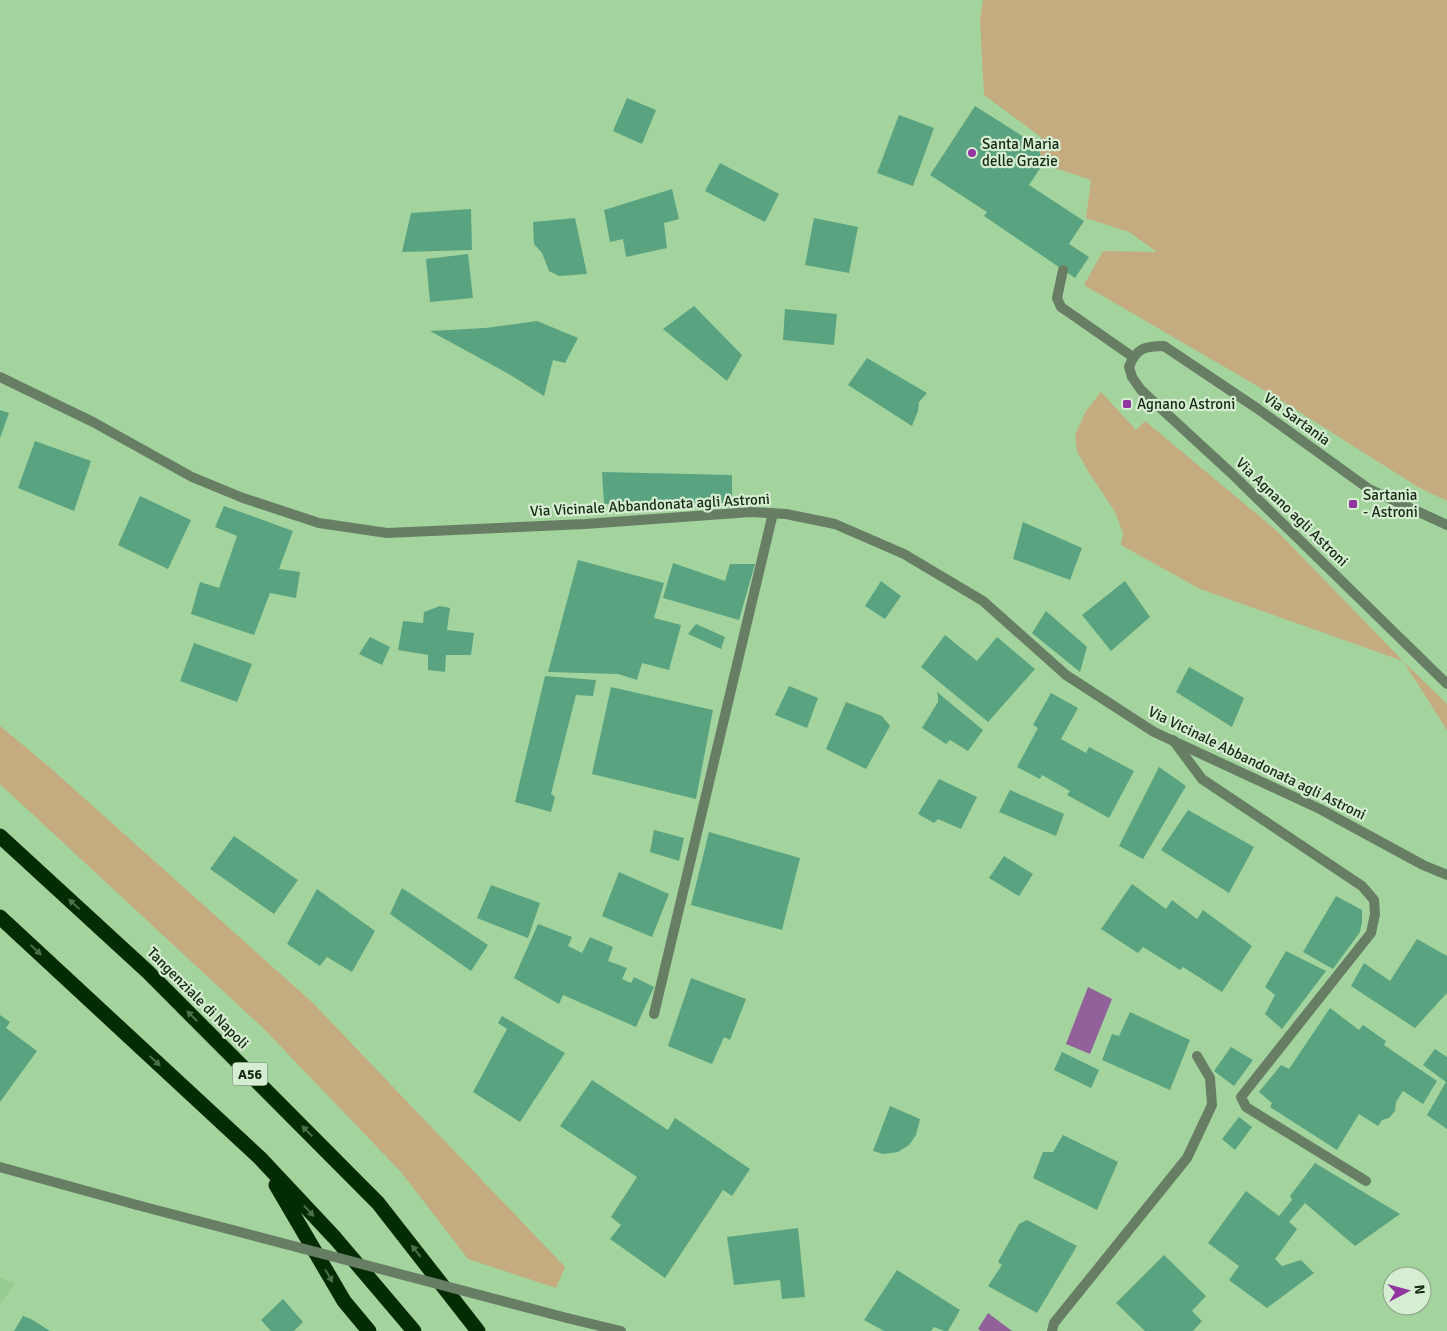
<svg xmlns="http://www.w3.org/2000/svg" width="1447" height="1331" viewBox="0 0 1447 1331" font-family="Signika,sans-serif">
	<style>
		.built { fill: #95cb8f }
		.green { fill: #c5ac80 }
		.water { fill: #92619a }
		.building { fill: #5aa380 }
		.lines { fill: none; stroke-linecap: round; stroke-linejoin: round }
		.service { stroke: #677e65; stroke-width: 10 }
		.minor { stroke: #677e65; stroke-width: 10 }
		.tertiary { stroke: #677e65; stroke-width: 10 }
		.motorway { stroke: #042c02; stroke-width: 15 }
		.tertiary-bridge { stroke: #677e65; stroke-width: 10 }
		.oneway { fill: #4d704a }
		.poi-dot { fill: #91359f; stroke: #d5edd1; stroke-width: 2 }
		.labels { text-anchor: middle; stroke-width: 4.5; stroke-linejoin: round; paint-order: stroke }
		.shield { fill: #d5edd1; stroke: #4f644d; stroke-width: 1 }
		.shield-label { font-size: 14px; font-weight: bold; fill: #162914 }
		.poi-label { font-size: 15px; fill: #162914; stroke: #d5edd1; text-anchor: start }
		.street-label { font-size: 15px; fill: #162914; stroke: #d5edd1 }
	</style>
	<rect width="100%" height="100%" fill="#a3d49d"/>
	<path class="built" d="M0 1278 15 1284 0 1304Z"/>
	<path class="green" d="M983 0H1447V501L1418 487 1271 394 1084 285 1103 251 1157 252 1129 232 1086 218 1091 180 1043 164 1038 146 1041 137 984 95 980 21Z
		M1101 392 1136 430 1145 421 1277 531 1403 661 1447 704V730L1403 661 1200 589 1121 545 1123 533 1115 512 1088 471 1077 451 1075 435 1086 411Z
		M0 726 47 765 313 1003 565 1267 556 1288 468 1259 401 1172 264 1029 0 784Z"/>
	<path class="water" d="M1088 987 1112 999 1090 1054 1066 1044Z
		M988 1313 1012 1331H981L978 1329Z"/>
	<path class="building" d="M627 98 656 110 642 144 613 131Z
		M975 106 1038 146 1043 164 1029 185 1084 221 1069 244 1089 257 1075 278 984 216 987 212 930 175Z
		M899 115 934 128 913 186 877 173Z
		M720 163 779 194 765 222 705 191Z
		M672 189 679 219 664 223 667 248 626 257 623 239 610 242 604 210Z
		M471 209 472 250 402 252 411 213Z
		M575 218 587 274 559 276 549 271 542 253 534 244 533 222Z
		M814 218 858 227 849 273 805 265Z
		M468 254 473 298 430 302 426 259Z
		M694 306 742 355 727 381 663 329Z
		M785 309 837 314 834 345 783 340Z
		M537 321 578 338 565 363 553 360 544 396 507 373 430 331 485 328Z
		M867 358 927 393 919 402 918 411 912 426 848 385Z
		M0 410 9 413 0 438Z
		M35 441 91 461 74 511 18 488Z
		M602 472 732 475V503L604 504Z
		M140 496 191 520 168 569 118 545Z
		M224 506 293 531 279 569 300 572 296 598 270 593 254 635 191 614 200 582 219 588 237 536 215 527Z
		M1023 522 1082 548 1070 580 1013 559Z
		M578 560 664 583 654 618 681 625 669 670 642 663 637 680 618 674 548 672Z
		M673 563 725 581 730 564H755L739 620 663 598Z
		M881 581 901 596 885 619 865 606Z
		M1125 581 1150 617 1111 651 1082 615Z
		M440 606 450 608 447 630 474 633 471 655H446L445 672 428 670V655L398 650 403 621 423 623 424 612Z
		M1046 611 1087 647 1080 672 1032 633Z
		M696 624 725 637 721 649 688 634Z
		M945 635 977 661 997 637 1035 669 988 722 921 667Z
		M370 637 390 647 382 665 359 654Z
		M194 643 252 664 237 702 180 681Z
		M1189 667 1244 698 1232 727 1176 692Z
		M545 676 596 680 593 696 576 695 551 794 555 797 551 812 515 802Z
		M789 686 818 698 807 728 775 715Z
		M611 687 713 710 696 799 592 774Z
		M937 692 983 730 968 751 950 740 946 744 922 728 938 702V697Z
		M1051 693 1078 708 1061 739 1086 753 1089 747 1134 771 1109 818 1067 795 1070 791 1042 775 1040 779 1017 767 1038 728 1033 725Z
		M846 702 882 716 890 726 866 769 826 749Z
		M1159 767 1186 786 1143 859 1119 846Z
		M939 779 977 797 961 829 938 819 934 823 918 814Z
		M1010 790 1064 814 1056 836 999 812Z
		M1188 810 1254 847 1229 893 1161 850Z
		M654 830 684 838 679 861 650 852Z
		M709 832 800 858 782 930 691 905Z
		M234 836 298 880 274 914 210 869Z
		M1004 856 1033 874 1019 896 989 878Z
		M619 872 669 894 652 937 602 916Z
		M1132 884 1166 909 1172 900 1197 919 1203 910 1252 946 1222 992 1183 967 1180 970 1143 947 1138 953 1101 929Z
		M491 885 540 903 528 938 477 918Z
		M402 888 488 945 471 971 390 914Z
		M317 889 375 931 352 972 327 957 320 966 287 944Z
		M1336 896 1362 910V922L1360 932 1333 969 1303 952Z
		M538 924 572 937 568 946 582 953 590 937 613 947 608 961 627 968 622 979 631 983 634 977 654 987 636 1027 563 995 559 1004 514 978Z
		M1417 939 1447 956V993L1415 1028 1351 986 1364 963 1390 981Z
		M1286 951 1326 971 1282 1029 1265 1014 1275 995 1265 987Z
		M691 978 746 999 730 1040 724 1037 712 1064 668 1046Z
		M1330 1008 1359 1030 1363 1025 1386 1041 1384 1045 1437 1081 1423 1104 1403 1091 1396 1102 1395 1111 1389 1118 1382 1120 1378 1126 1359 1114 1337 1150 1270 1107 1272 1103 1259 1092 1281 1065 1289 1069Z
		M1130 1012 1190 1040 1170 1090 1102 1060 1112 1034 1119 1036Z
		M0 1015 10 1022 6 1028 37 1051 0 1102Z
		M502 1016 565 1053 520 1122 473 1092 507 1029 498 1023Z
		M1231 1047 1253 1060 1234 1086 1214 1071Z
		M1435 1049 1447 1057V1129L1427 1115 1446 1082 1423 1065Z
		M1062 1052 1099 1070 1091 1088 1054 1070Z
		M592 1080 668 1130 675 1118 750 1169 732 1196 723 1190 665 1278 610 1239 621 1225 611 1217 637 1177 560 1126Z
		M890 1106 920 1119 916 1135 909 1145 898 1152 883 1154 873 1151Z
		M1239 1117 1252 1127 1235 1150 1222 1139Z
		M1063 1135 1118 1162 1097 1210 1033 1178 1043 1152H1053Z
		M1315 1163 1400 1214 1355 1246 1305 1203 1289 1222 1297 1229 1275 1259 1282 1266 1301 1260 1314 1273 1267 1308 1229 1280 1239 1266 1208 1243 1246 1191 1279 1216 1292 1200 1290 1196Z
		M1027 1220 1077 1246 1037 1313 988 1286 1002 1265 998 1262 1019 1224Z
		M798 1228 805 1297 782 1299 780 1280 734 1285 727 1237Z
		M1164 1255 1206 1296 1192 1311 1202 1321 1193 1331H1145L1116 1303Z
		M897 1270 960 1310 948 1331H944L934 1327 931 1331H884L864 1320Z
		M283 1299 303 1322 294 1331H271L261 1320Z
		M23 1316 31 1319 50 1331H14Z"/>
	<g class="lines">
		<path class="service" d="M1063 270 1057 298 1061 307 1133 357
			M1173 740 1202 779 1362 886 1374 900 1375 914 1371 933 1241 1097 1246 1107 1366 1181
			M654 1014 773 513
			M1052 1331 1054 1323 1187 1158 1212 1105 1210 1078 1197 1056"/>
		<path class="minor" d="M0 377 93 422 192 477 243 498 319 523 387 533 585 524 751 512 786 514 835 524 904 554 983 601 1066 675 1154 732 1320 809 1423 865 1447 875
			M1447 525 1369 489 1258 409 1164 346C1145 346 1136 348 1129 367L1132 377 1141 390 1230 472 1447 684"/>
		<path class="tertiary" d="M0 1167 137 1205
			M567 1318 621 1331"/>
		<path class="motorway" d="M0 836 148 972 378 1203 478 1331
			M0 917 260 1158 335 1238 414 1331
			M276 1185 344 1301 369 1331"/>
		<path class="tertiary-bridge" d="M137 1205 567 1318"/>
	</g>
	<defs><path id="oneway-solid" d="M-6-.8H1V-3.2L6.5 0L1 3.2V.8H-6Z" transform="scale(1.25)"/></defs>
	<g class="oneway">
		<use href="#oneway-solid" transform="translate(74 904) rotate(-137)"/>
		<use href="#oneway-solid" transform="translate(36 950) rotate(43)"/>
		<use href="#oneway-solid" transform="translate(192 1016) rotate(-135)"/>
		<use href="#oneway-solid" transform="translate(155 1061) rotate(43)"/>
		<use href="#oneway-solid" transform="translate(307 1131) rotate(-135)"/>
		<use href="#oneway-solid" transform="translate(309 1211) rotate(47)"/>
		<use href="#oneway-solid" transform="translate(416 1251) rotate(-128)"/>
		<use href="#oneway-solid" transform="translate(329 1276) rotate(60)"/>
	</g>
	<g class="poi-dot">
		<circle cx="972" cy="153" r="5"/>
		<rect x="1122" y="399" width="10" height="10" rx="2.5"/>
		<rect x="1348" y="499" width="10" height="10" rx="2.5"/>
	</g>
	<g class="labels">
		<rect class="shield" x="232.5" y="1062.5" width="35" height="23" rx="4"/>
		<g class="shield-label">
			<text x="250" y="1079">A56</text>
		</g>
		<g class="poi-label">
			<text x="982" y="149">Santa Maria<tspan x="982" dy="17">delle Grazie</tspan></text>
			<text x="1137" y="409">Agnano Astroni</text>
			<text x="1363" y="500">Sartania<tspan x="1363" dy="17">- Astroni</tspan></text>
		</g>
		<g class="street-label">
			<text transform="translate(1297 419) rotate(36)" y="5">Via Sartania</text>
			<text transform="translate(650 505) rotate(-3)" y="5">Via Vicinale Abbandonata agli Astroni</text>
			<text transform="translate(1292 512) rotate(44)" y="5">Via Agnano agli Astroni</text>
			<text transform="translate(1257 763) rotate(26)" y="5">Via Vicinale Abbandonata agli Astroni</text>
			<text transform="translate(198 998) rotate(45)" y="5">Tangenziale di Napoli</text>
		</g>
	</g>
	<g transform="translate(1407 1291) rotate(84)"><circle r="24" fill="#d5edd1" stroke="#899f85"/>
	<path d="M0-4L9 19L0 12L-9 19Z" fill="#91359f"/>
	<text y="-8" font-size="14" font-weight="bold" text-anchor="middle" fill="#162914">N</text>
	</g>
</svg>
